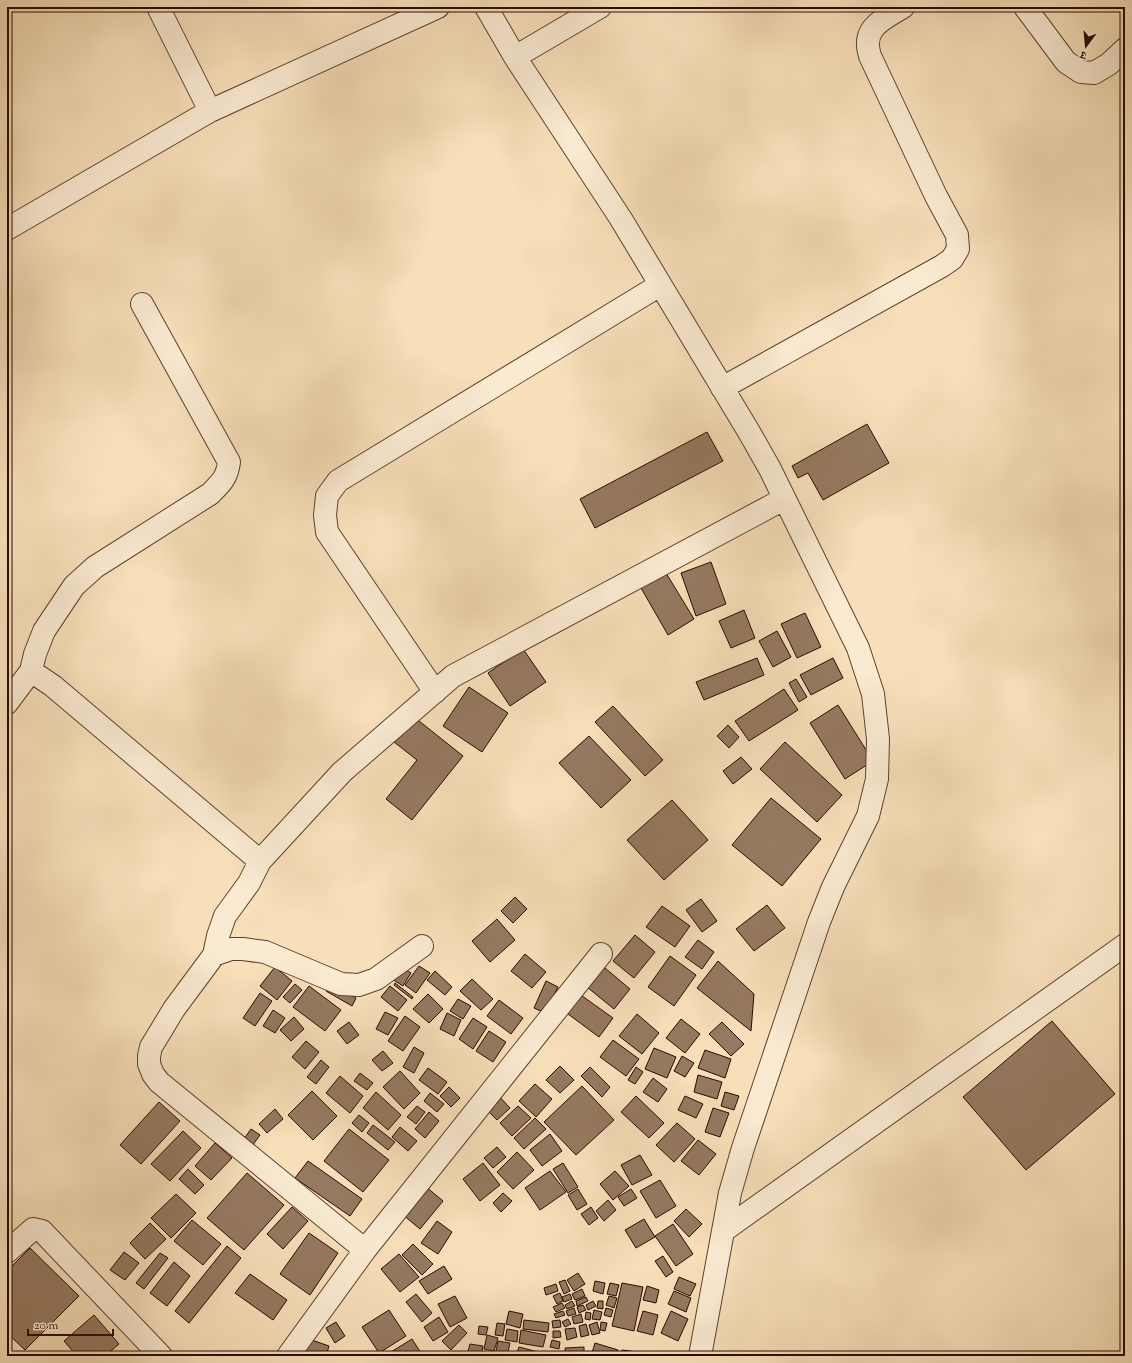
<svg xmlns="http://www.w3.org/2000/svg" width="1132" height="1363" viewBox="0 0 1132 1363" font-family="'Sorts Mill Goudy','Noto Serif Devanagari',serif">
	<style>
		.building { fill: #957960; stroke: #2a0b00 }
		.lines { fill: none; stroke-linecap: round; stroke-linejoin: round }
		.minor-casing { stroke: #5d402e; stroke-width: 24 }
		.minor { stroke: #faead2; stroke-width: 22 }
	</style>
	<rect width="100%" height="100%" fill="#f7dfb9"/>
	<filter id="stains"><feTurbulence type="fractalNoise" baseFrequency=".005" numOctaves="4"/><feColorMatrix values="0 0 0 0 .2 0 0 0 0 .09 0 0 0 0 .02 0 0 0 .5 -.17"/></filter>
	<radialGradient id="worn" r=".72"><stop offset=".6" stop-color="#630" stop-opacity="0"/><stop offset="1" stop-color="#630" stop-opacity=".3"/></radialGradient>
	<path class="building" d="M867 424 889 463 823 500 808 473 798 478 792 466Z
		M707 432 723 461 595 528 580 499Z
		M711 562 726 604 696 616 681 573Z
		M666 573 694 619 668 635 641 588Z
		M744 610 755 638 731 648 719 621Z
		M805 613 821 647 797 658 781 624Z
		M777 631 791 657 773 667 759 641Z
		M523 649 546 682 510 706 488 673Z
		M757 658 764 675 704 700 696 682Z
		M833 658 843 678 811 695 800 675Z
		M796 679 807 697 799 702 789 683Z
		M469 687 508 713 482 752 443 726Z
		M784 689 798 710 749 741 735 721Z
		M838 705 873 761 845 779 810 723Z
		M613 706 663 760 645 776 595 722Z
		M414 717 463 756 412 820 386 799 417 760 394 742Z
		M728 725 739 737 729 748 717 736Z
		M589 736 631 780 601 808 559 763Z
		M785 742 842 795 817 822 760 769Z
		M741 757 752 769 733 784 723 771Z
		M771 798 821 839 782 886 732 845Z
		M672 800 708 840 664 880 627 840Z
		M515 897 527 909 513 923 501 911Z
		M701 899 717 921 702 932 686 910Z
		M767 905 785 928 754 951 736 929Z
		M662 906 690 926 675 947 646 927Z
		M497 919 515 940 490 962 472 941Z
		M635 935 655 952 634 978 613 961Z
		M698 940 714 952 702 969 685 957Z
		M525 954 546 972 532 988 511 971Z
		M670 956 696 975 674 1006 648 987Z
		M718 961 754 994 751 1031 697 988Z
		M599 963 630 989 614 1009 582 983Z
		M400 966 411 973 403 986 392 979Z
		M419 966 430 973 416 993 405 985Z
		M275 967 292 981 277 1000 260 986Z
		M435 971 452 987 445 995 427 980Z
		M472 979 493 999 481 1010 460 991Z
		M546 981 558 987 545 1013 534 1008Z
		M395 983 413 997 412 999 394 985Z
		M295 984 302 990 290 1003 283 997Z
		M331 984 356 998 352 1006 326 991Z
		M309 986 341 1010 325 1031 293 1007Z
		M390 986 407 1000 398 1011 381 997Z
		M260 993 272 1001 255 1026 243 1018Z
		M578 993 613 1018 599 1037 564 1011Z
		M428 994 443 1009 429 1023 413 1009Z
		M458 999 471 1006 463 1019 450 1011Z
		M499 1000 523 1018 511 1034 487 1016Z
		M273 1010 285 1018 275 1033 263 1026Z
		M385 1012 398 1018 388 1035 376 1029Z
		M447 1013 461 1020 454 1036 440 1029Z
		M637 1014 659 1033 642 1054 619 1036Z
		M405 1016 420 1027 403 1051 388 1041Z
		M294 1017 304 1029 291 1041 280 1030Z
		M473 1018 487 1027 473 1049 459 1039Z
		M681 1019 700 1034 685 1053 666 1038Z
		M1052 1021 1115 1094 1026 1170 963 1097Z
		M349 1022 359 1035 347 1044 337 1031Z
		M722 1022 744 1044 731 1056 709 1034Z
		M489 1031 506 1042 493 1062 476 1051Z
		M613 1040 639 1059 626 1076 600 1057Z
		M306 1041 319 1052 305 1069 292 1057Z
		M414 1047 424 1053 414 1073 403 1067Z
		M654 1048 676 1057 667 1078 645 1069Z
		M705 1050 731 1059 725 1078 698 1068Z
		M383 1051 393 1063 382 1071 372 1060Z
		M682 1056 694 1063 685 1077 674 1071Z
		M321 1060 329 1067 316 1084 307 1077Z
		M560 1066 574 1080 560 1093 546 1080Z
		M590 1067 610 1087 602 1097 581 1076Z
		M636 1067 643 1072 635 1084 628 1080Z
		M428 1068 447 1082 438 1094 419 1080Z
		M400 1071 420 1093 404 1109 383 1087Z
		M360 1073 373 1083 367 1090 354 1081Z
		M698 1075 722 1082 717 1099 694 1092Z
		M340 1076 363 1096 350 1113 326 1093Z
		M653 1078 667 1089 658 1102 643 1092Z
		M535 1084 552 1099 536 1117 519 1101Z
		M582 1086 614 1120 576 1155 544 1122Z
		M449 1087 460 1098 451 1107 440 1096Z
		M312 1091 337 1116 313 1140 288 1115Z
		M376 1092 401 1115 388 1130 363 1108Z
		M725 1092 739 1096 734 1110 721 1106Z
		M430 1093 444 1104 437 1112 424 1101Z
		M497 1094 510 1108 497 1120 484 1107Z
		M636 1096 664 1123 649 1138 621 1112Z
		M685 1096 703 1104 696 1118 678 1110Z
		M159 1102 180 1121 141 1164 120 1145Z
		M417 1106 425 1112 416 1124 407 1117Z
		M518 1106 531 1118 512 1136 500 1123Z
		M713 1108 729 1113 720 1137 705 1132Z
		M275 1109 283 1119 267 1133 259 1124Z
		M429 1112 439 1121 425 1138 415 1129Z
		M359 1115 369 1123 362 1132 352 1123Z
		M535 1118 546 1129 524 1149 514 1138Z
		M677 1123 695 1139 674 1162 656 1145Z
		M373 1125 395 1142 388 1150 367 1133Z
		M400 1127 417 1141 408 1151 392 1137Z
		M251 1129 260 1135 250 1149 241 1143Z
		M349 1129 389 1160 363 1192 324 1161Z
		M183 1131 201 1148 170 1181 151 1164Z
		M550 1134 562 1151 542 1166 530 1150Z
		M698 1140 716 1154 699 1175 681 1161Z
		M215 1143 232 1158 211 1180 195 1166Z
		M497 1147 506 1157 493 1168 484 1158Z
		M517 1152 534 1170 513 1189 497 1172Z
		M640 1155 652 1175 632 1185 621 1165Z
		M308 1161 362 1199 350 1216 295 1178Z
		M483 1163 500 1185 480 1201 463 1179Z
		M563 1163 578 1187 568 1193 553 1169Z
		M188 1169 204 1185 195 1194 179 1179Z
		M550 1171 566 1192 540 1210 525 1188Z
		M615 1171 629 1186 613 1200 600 1184Z
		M247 1173 284 1205 244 1250 207 1218Z
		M660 1180 676 1206 656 1218 640 1191Z
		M425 1186 443 1201 420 1229 402 1214Z
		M578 1189 587 1204 577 1210 568 1195Z
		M631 1189 637 1198 624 1206 618 1197Z
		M503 1193 512 1201 501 1212 493 1203Z
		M176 1194 196 1213 171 1238 151 1218Z
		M608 1200 616 1210 604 1221 596 1211Z
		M292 1207 308 1221 283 1249 267 1234Z
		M591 1207 598 1218 589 1225 581 1214Z
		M686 1209 702 1224 689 1237 674 1221Z
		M644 1219 655 1237 636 1248 625 1230Z
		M192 1220 221 1244 203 1265 174 1241Z
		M437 1221 452 1232 438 1254 421 1243Z
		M150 1223 166 1239 145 1259 130 1243Z
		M673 1224 693 1254 676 1266 655 1236Z
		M309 1233 338 1253 310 1295 280 1274Z
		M413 1244 433 1264 422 1275 402 1255Z
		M227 1246 241 1258 189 1323 175 1311Z
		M30 1248 79 1296 25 1350 7 1333V1271Z
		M124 1252 139 1263 125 1280 110 1270Z
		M160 1253 168 1258 144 1289 136 1283Z
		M399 1254 419 1277 400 1292 381 1269Z
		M663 1256 673 1272 666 1277 655 1261Z
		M174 1262 190 1276 167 1306 150 1293Z
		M444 1266 452 1279 428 1294 419 1281Z
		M578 1273 585 1284 574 1291 567 1280Z
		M250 1274 287 1300 273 1320 235 1293Z
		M679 1277 696 1284 690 1296 674 1289Z
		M565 1280 570 1291 564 1294 559 1282Z
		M595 1281 605 1283 603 1294 593 1291Z
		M610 1283 619 1285 616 1296 607 1294Z
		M622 1283 643 1287 634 1331 612 1326Z
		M556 1284 558 1291 546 1295 544 1288Z
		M647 1286 659 1290 656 1303 643 1300Z
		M582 1289 585 1296 575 1300 572 1294Z
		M674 1291 691 1298 686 1312 668 1304Z
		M560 1293 563 1301 557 1304 553 1296Z
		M416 1294 432 1313 422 1322 406 1302Z
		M570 1294 572 1299 564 1302 562 1297Z
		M455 1296 467 1318 450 1327 438 1304Z
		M609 1296 617 1298 614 1308 606 1305Z
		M586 1297 588 1301 577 1306 576 1301Z
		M572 1301 575 1306 567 1309 565 1305Z
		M593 1301 596 1306 588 1310 586 1305Z
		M598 1301H603V1309L597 1308Z
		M562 1303 565 1308 556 1312 553 1307Z
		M583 1305 586 1310 579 1313 577 1307Z
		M574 1308 576 1314 568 1316 566 1311Z
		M606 1308 613 1310 611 1317 604 1315Z
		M389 1310 406 1336 379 1353 362 1327Z
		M594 1310 602 1312 600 1320 592 1319Z
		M509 1311 523 1314 520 1328 506 1324Z
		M563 1311 565 1315 556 1318 554 1314Z
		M643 1311 658 1315 653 1335 637 1331Z
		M671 1311 688 1319 678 1341 661 1333Z
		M586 1312 591 1313 590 1320 585 1319Z
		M581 1314 583 1322 574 1324 572 1317Z
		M94 1315 119 1344 105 1356H77L64 1341Z
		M439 1317 448 1332 433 1341 424 1327Z
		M568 1319 571 1324 565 1327 562 1322Z
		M524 1320 549 1323 548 1332 523 1329Z
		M560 1320 561 1327 553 1328 552 1321Z
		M336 1322 345 1336 335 1343 326 1328Z
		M597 1322 600 1333 592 1335 589 1325Z
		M601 1322 607 1323 605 1331 600 1330Z
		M497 1323 505 1324 503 1336 495 1335Z
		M586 1324 589 1335 581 1337 579 1326Z
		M459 1325 467 1333 451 1350 442 1341Z
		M479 1326 488 1327 486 1335 478 1334Z
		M575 1328 577 1337 567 1340 565 1329Z
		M507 1329 518 1331 517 1342 505 1340Z
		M521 1330 546 1335 543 1347 519 1343Z
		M553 1331H560L561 1337 553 1338Z
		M487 1335 498 1338 494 1351 484 1349Z
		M306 1338 329 1346 326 1356H300Z
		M412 1339 423 1356H387L386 1355Z
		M552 1340 560 1342 559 1349 550 1347Z
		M498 1341 510 1343 507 1356H495Z
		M595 1343 618 1350 616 1356H591Z
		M470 1344 483 1346 481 1356 467 1355Z
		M519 1347 542 1353 541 1356H516Z
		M584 1347V1356H566L565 1348Z
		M622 1350 645 1353 644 1356H621Z"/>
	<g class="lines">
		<defs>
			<path id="minor" d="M158 7 210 111
				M486 7 515 57 621 219 749 432 770 469 858 648 873 694 878 739 877 779 868 816 833 887 819 922 743 1148 730 1193 700 1356
				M1025 7 1066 62 1081 72 1094 73 1109 64 1125 49
				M515 57 600 7
				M7 229 210 111 438 7
				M722 388 942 266 952 259 958 249 957 235 936 196 870 56C861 28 882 20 903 7
				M31 671 53 686 260 861
				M435 692 327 532 325 515 327 496 338 481 660 285
				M7 703 31 671 35 654 44 631 74 586 95 567 210 494C221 483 227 478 229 462L142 304
				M214 955 231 949H243L265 952 341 984 359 985 376 979 422 946
				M723 1231 1125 945
				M365 1250 159 1082 153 1074 149 1064V1056L151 1047 174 1009 214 955 218 936 225 916 249 883 260 861 342 772 453 676 784 499
				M7 1252 33 1229 42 1231 161 1356
				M288 1356 365 1250 601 954"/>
		</defs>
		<use href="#minor" class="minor-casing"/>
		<use href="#minor" class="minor"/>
	</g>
	<rect width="1132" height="1363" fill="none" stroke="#f7dfb9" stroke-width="24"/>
	<rect x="8" y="8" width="1116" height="1347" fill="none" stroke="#2a0b00" stroke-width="2"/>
	<rect x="12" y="12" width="1108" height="1339" fill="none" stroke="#2a0b00"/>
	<g transform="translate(1086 46) rotate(196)" stroke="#faead2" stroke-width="3" paint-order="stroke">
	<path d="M0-3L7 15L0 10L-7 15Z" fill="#2a0b00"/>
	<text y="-6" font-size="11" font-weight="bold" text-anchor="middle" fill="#2a0b00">उ</text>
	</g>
	<path d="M28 1329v6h85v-6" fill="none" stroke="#2a0b00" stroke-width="2"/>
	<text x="34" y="1329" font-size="12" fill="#2a0b00" stroke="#faead2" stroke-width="3" paint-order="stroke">20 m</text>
	<rect width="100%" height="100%" filter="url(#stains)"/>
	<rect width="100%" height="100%" fill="url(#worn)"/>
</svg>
